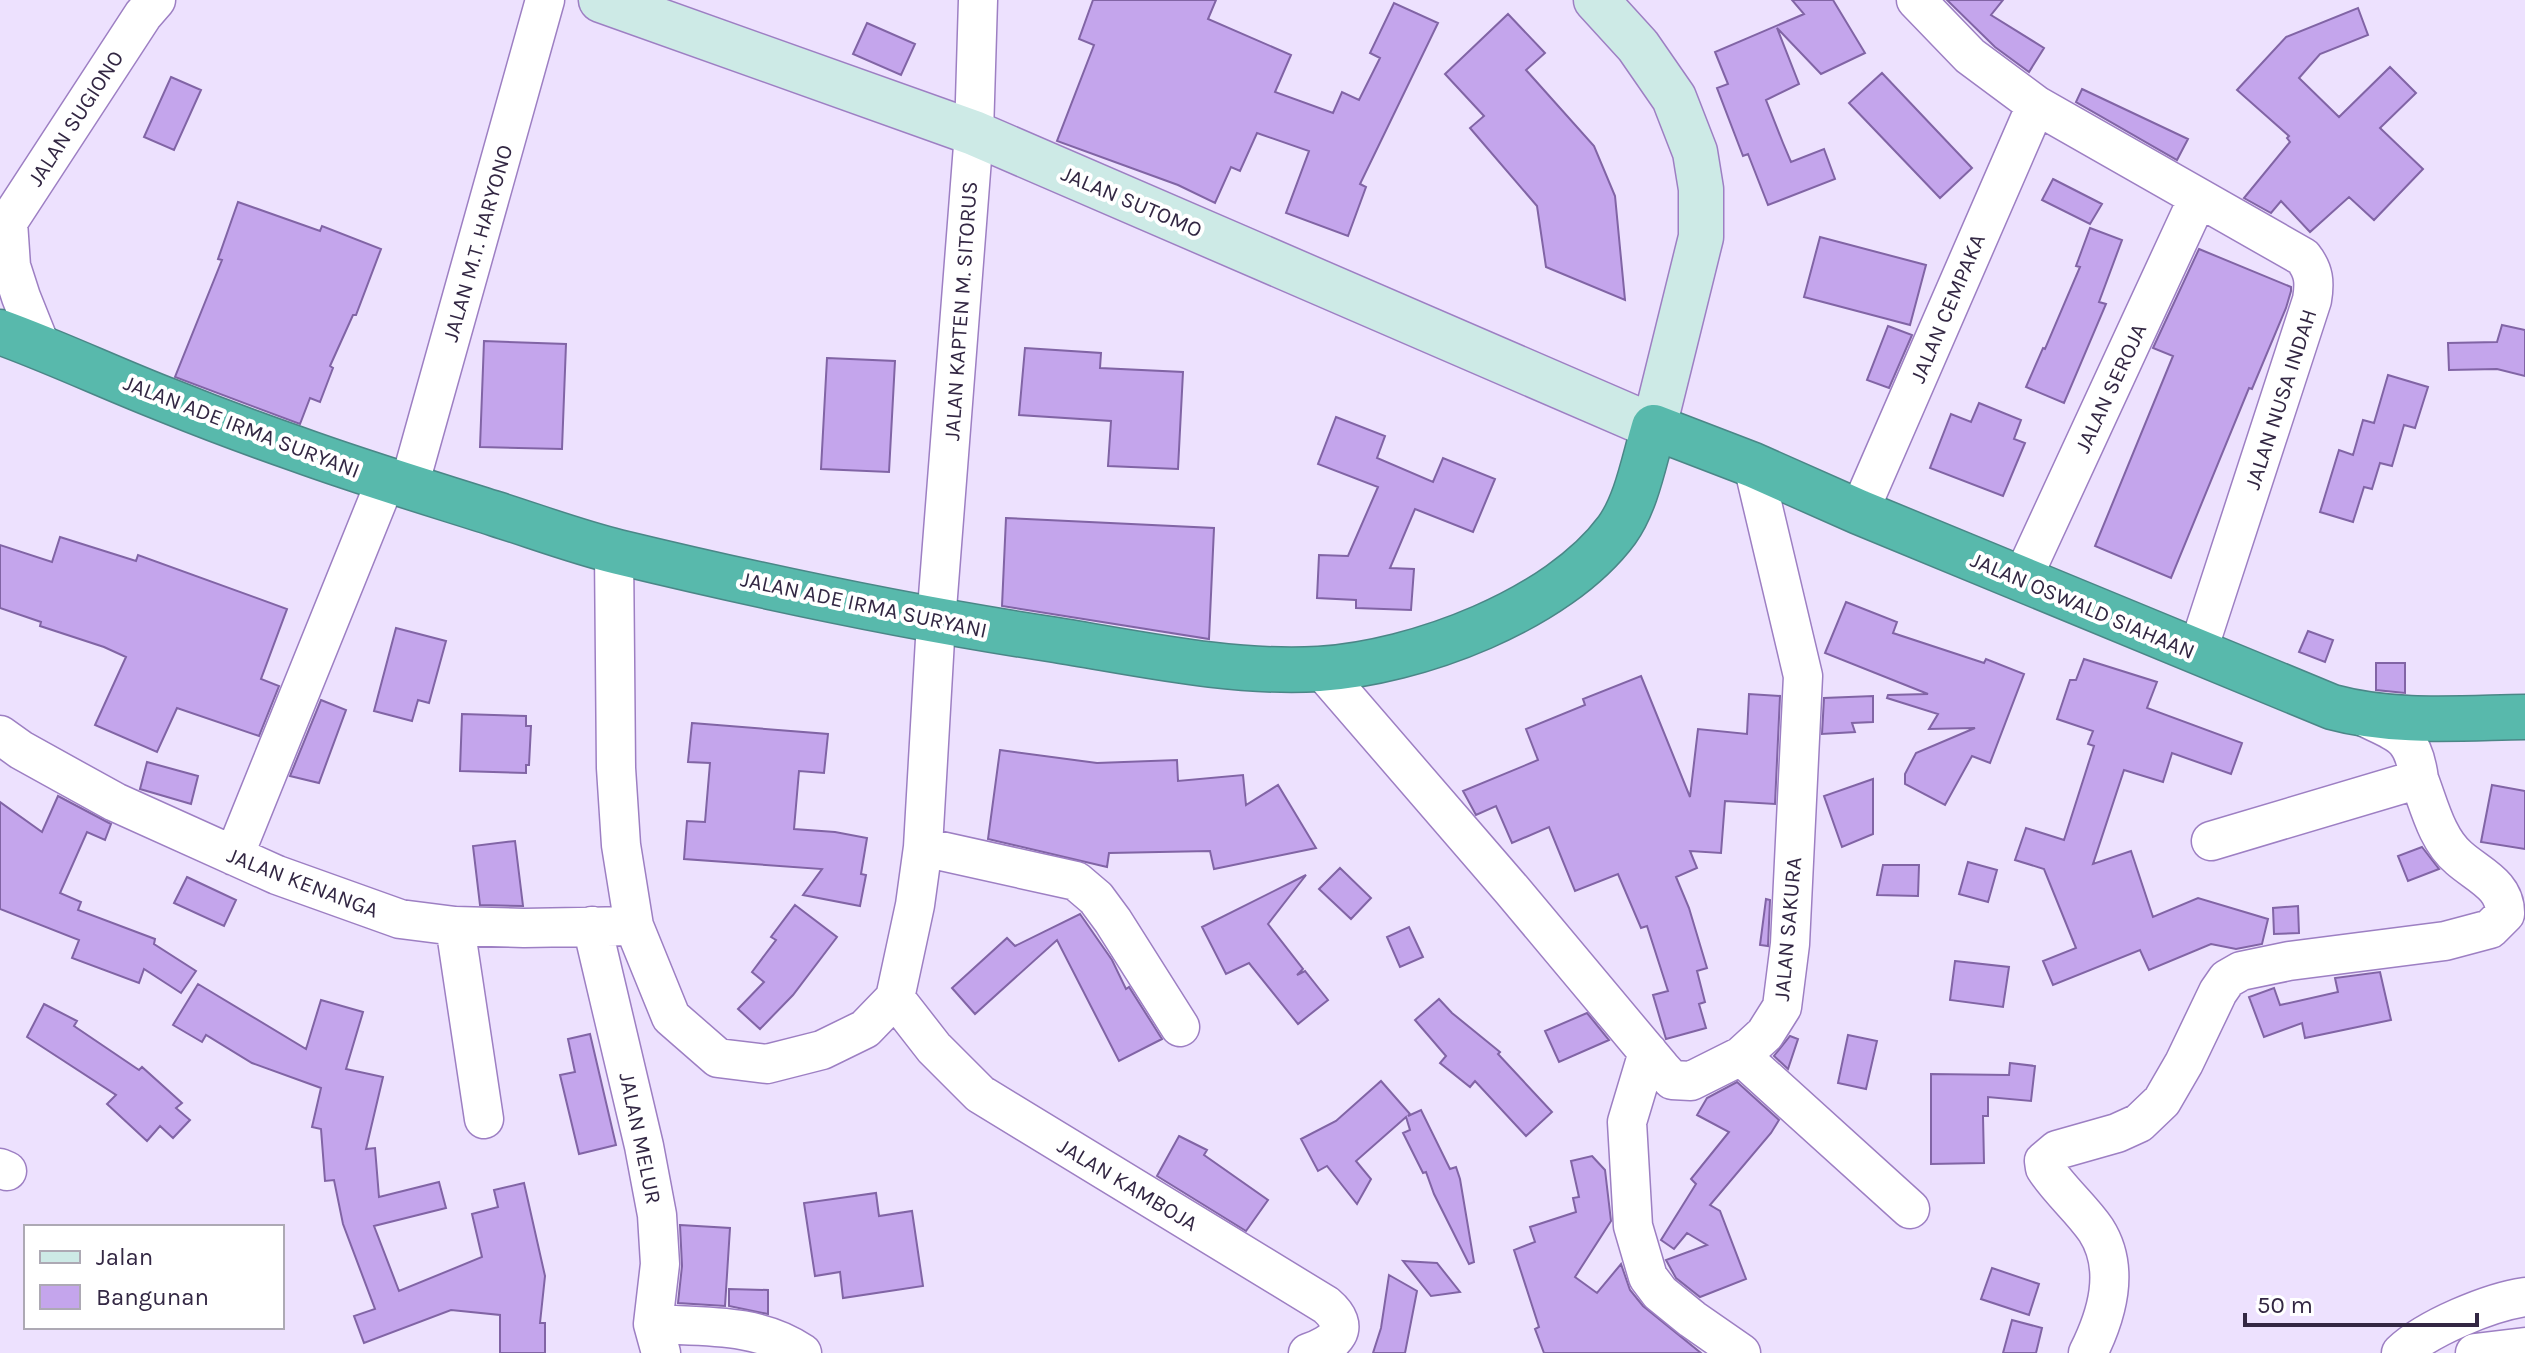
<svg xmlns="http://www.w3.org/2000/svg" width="2525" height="1353" viewBox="0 0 2525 1353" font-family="Karla,sans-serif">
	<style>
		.building { fill: #c4a5ec; stroke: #8164a5; stroke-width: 2 }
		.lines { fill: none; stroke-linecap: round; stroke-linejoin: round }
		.street-casing { stroke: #9d7fc3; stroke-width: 41 }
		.secondary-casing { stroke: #9d7fc3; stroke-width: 47 }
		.highway-casing { stroke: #4b8687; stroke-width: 47 }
		.street { stroke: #fff; stroke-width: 38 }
		.secondary { stroke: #cdeae6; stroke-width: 44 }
		.highway { stroke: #58b9ac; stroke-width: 44 }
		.labels { text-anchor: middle; stroke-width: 8; stroke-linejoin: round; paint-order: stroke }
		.street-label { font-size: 22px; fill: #332743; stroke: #fff }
	</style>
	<rect width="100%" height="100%" fill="#ede1fe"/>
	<path class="building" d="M1093 0H1216L1208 19 1291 55 1275 92 1333 113 1342 92 1359 100 1380 58 1370 53 1394 3 1438 23 1360 184 1366 187 1348 236 1286 213 1309 151 1257 133 1240 171 1231 167 1215 203 1178 185 1057 141 1094 45 1079 39Z
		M1792 0H1833L1865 53 1821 74 1777 28 1799 84 1766 100 1783 143 1791 162 1824 149 1835 179 1768 205 1748 154 1743 156 1717 88 1728 84 1715 52 1804 14Z
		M1947 0H2003L1991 15 2044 48 2029 72 1995 47Z
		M2358 8 2368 35 2320 54 2299 78 2339 117 2390 67 2416 93 2380 128 2423 169 2374 220 2349 197 2310 232 2281 201 2271 213 2244 198 2290 142 2287 138 2289 136 2237 90 2286 37Z
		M1508 14 1545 53 1526 70 1594 146 1615 196 1625 300 1546 267 1537 206 1470 128 1484 116 1445 74Z
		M867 23 915 44 901 75 853 54Z
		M1882 73 1972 168 1940 198 1849 103Z
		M171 77 201 90 174 150 144 137Z
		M2082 89 2188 139 2177 160 2076 102Z
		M2053 179 2102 204 2090 224 2042 200Z
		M238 202 320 231 322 226 381 249 356 315H353L330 366 333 368 320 402 310 398 300 424 175 377 222 260 218 259Z
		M2090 228 2122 240 2099 302 2106 304 2064 403 2026 387 2043 348 2045 349 2080 267 2076 266Z
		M1820 237 1926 265 1910 325 1804 297Z
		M2199 249 2291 287V291L2286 308 2252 389 2249 388 2171 578 2095 546 2173 356 2153 348Z
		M2502 325 2525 330V376L2497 369 2449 370 2448 343 2497 342Z
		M1888 326 1912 335 1889 388 1867 380Z
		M484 341 566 344 562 449 480 447Z
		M1025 348 1101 353 1100 368 1183 372 1178 469 1108 466 1111 421 1019 415Z
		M827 358 895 361 889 472 821 469Z
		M2388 375 2428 387 2415 428 2404 425 2392 466 2380 463 2372 489 2364 487 2353 522 2320 512 2339 450 2353 455 2363 420 2374 423Z
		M1979 403 2021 420 2014 439 2025 443 2003 496 1930 468 1951 414 1971 422Z
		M1336 417 1385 436 1377 458 1433 482 1443 458 1495 479 1473 532 1415 509 1390 568 1414 569 1411 610 1356 608V600L1317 598 1319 555 1348 556 1378 487 1318 464Z
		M1006 518 1214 528 1209 639 1002 606Z
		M60 537 136 561 138 555 287 609 261 679 279 686 259 736 177 708 157 752 95 725 126 657 104 647 40 626 41 622 0 608V545L52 562Z
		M1846 602 1897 622 1893 633 1984 663 1986 659 2024 674 1990 763 1972 756 1945 805 1905 784V774L1916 753 1975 728 1929 729 1938 714 1887 698 1888 695 1928 694 1825 653Z
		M396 628 446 641 429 703 418 700 412 721 374 711Z
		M2308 631 2333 640 2325 662 2299 652Z
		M2084 659 2157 682 2147 708 2242 743 2231 774 2172 753 2163 782 2124 770 2093 864 2131 851 2153 917 2198 898 2268 919 2262 944 2236 949 2211 944 2149 970 2140 950 2053 985 2043 961 2076 948 2044 869 2015 860 2026 828 2064 840 2094 746 2088 744 2093 731 2057 719 2070 680H2076Z
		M2376 663H2405V693L2376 690Z
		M1641 676 1690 797 1698 729 1747 734 1749 694 1780 696 1775 804 1725 801 1721 853 1690 851 1697 868 1676 877 1689 908 1707 968 1697 971 1705 1002 1699 1004 1706 1028 1666 1039 1653 995 1668 991 1647 926 1641 928 1618 874 1575 891 1549 827 1512 843 1496 806 1476 815 1463 791 1538 760 1526 729 1585 705 1583 699Z
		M1873 696V722L1852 723 1855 732 1822 734 1824 698Z
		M321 700 346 710 319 783 290 776Z
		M462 714 526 716V726H531L529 765H526V773L460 771Z
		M692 723 828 734 824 773 799 771 794 829 835 832 867 838 861 874 866 875 860 906 803 895 822 869 684 859 687 821 705 822 710 763 688 762Z
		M1000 750 1097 763 1177 760 1178 781 1243 775 1246 805 1278 785 1316 848 1214 869 1210 851 1109 853 1107 867 988 839Z
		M147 762 198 776 191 804 140 789Z
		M1873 779V834L1842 847 1824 796Z
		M2492 785 2525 791V849L2481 842Z
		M58 796 111 824 105 840 87 832 60 893 81 902 78 910 155 939 154 944 196 971 181 993 144 969 139 983 72 958 79 940 0 909V802L42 832Z
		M515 841 523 906 480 905 473 846Z
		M2422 847 2439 869 2408 881 2398 856Z
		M1968 862 1997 870 1988 902 1959 894Z
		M1883 865H1919L1918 896 1877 895Z
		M1340 868 1371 898 1351 919 1319 889Z
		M1306 875 1268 924 1303 969 1297 975 1305 971 1328 1000 1298 1024 1249 963 1226 974 1202 927Z
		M187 877 236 900 224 926 174 903Z
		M1766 899 1770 900 1768 946 1760 945Z
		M795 905 837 937 793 995 760 1029 738 1009 764 982 752 972 776 940 771 937Z
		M2298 906 2299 933 2274 934 2273 908Z
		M1080 914 1112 960 1126 989 1129 987 1162 1039 1119 1061 1057 940 975 1014 952 988 1007 938 1015 946Z
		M1409 927 1423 957 1400 967 1387 937Z
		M1955 961 2009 967 2003 1007 1950 1000Z
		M2380 972 2391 1020 2305 1038 2302 1023 2264 1037 2249 997 2274 988 2280 1005 2338 992 2335 978Z
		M198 984 306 1049 321 1000 363 1012 346 1069 383 1077 366 1149 375 1148 379 1197 439 1182 446 1208 374 1226 399 1291 482 1257 472 1214 498 1207 494 1190 524 1183 545 1276 540 1323H545V1353H500V1315L451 1310 364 1343 354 1316 375 1309 343 1224 334 1180 325 1181 321 1129 312 1127 321 1088 252 1063 206 1035 202 1042 173 1025Z
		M1439 999 1452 1013 1500 1052 1498 1054 1552 1112 1526 1136 1475 1081 1470 1087 1440 1063 1446 1056 1415 1020Z
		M44 1004 77 1021 74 1026 139 1070 142 1067 182 1103 176 1108 190 1120 173 1138 160 1126 147 1141 107 1104 116 1095 27 1037Z
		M1587 1013 1609 1040 1559 1062 1545 1031Z
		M590 1034 616 1145 579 1154 560 1075 575 1072 568 1039Z
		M1848 1035 1877 1041 1866 1089 1838 1083Z
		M1790 1036 1798 1039 1788 1069 1774 1056Z
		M2010 1063 2035 1066 2031 1101 1988 1097V1116H1983L1984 1163 1931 1164V1074L2009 1075Z
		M1381 1081 1410 1114 1408 1116 1421 1110 1450 1169 1456 1167 1460 1179 1474 1262 1469 1264 1434 1194 1426 1172 1423 1173 1403 1133 1410 1130 1406 1117 1356 1161 1371 1179 1357 1204 1327 1166 1318 1171 1301 1139 1336 1121Z
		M1737 1082 1779 1120 1771 1133 1710 1205 1720 1211 1746 1279 1700 1297 1676 1278 1666 1260 1707 1245 1687 1233 1674 1249 1661 1240 1696 1184 1691 1179 1729 1132 1697 1115 1707 1098Z
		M1179 1136 1207 1150 1204 1155 1268 1200 1246 1231 1157 1176Z
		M1592 1156 1605 1170 1611 1221 1575 1277 1597 1293 1621 1264 1630 1290 1643 1306 1701 1353H1544L1535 1329 1539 1327 1514 1250 1535 1242 1530 1227 1576 1212 1573 1198 1579 1197 1571 1161Z
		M876 1193 879 1216 912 1211 923 1286 843 1298 840 1272 815 1276 804 1203Z
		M680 1225 730 1228 725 1306 678 1303 682 1266Z
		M1403 1261 1437 1263 1460 1292 1431 1296Z
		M1992 1268 2039 1284 2029 1315 1981 1299Z
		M1389 1275 1417 1291 1405 1353H1373L1381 1328Z
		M729 1289 768 1290V1314L729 1306Z
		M2012 1320 2042 1328 2036 1353H2003Z"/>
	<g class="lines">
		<defs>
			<path id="street" d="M1916 0 1970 56 2036 105 2303 257C2314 271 2315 282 2312 300L2197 653
				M8 222 11 266 21 297 41 347
				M0 227 8 222 143 15 156 0
				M409 486 545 0
				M1859 512 2036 105
				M614 551 616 768 621 845 634 926 671 1017 718 1058 767 1064 822 1050 865 1029 895 998 915 905 923 847 936 622 974 133 978 0
				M2022 579 2198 198
				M1321 669 1512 890 1661 1068 1672 1080 1691 1081 1741 1056 1765 1034 1782 1007 1790 944 1803 676 1753 465
				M0 735 21 750 115 802 277 875 400 919 455 926 524 928 634 926
				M2211 841 2419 779C2413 734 2399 734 2362 716
				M923 847 1076 881 1096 898 1113 921 1180 1027
				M234 856 386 480
				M455 926 484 1119
				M592 926 644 1146 657 1215 660 1264 653 1324 661 1353
				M895 998 934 1048 980 1094 1326 1305C1353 1328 1335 1344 1308 1353
				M1648 1052 1627 1122 1633 1226 1648 1277 1660 1293 1692 1319 1741 1353
				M1741 1056 1910 1209
				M0 1168 7 1171
				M653 1324C704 1327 758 1323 802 1353
				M2088 1353C2107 1315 2121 1269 2096 1230 2081 1208 2059 1190 2045 1168L2044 1161 2057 1150 2117 1133 2139 1123 2162 1101 2184 1063 2218 992 2227 979 2241 971 2289 961 2445 941 2490 929 2505 914C2506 885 2478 875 2459 858 2437 840 2429 805 2419 779
				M2401 1353C2427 1328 2490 1302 2525 1297
				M2475 1353 2525 1347"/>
			<path id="secondary" d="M601 0 974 133 1654 427 1701 237V189L1695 152 1674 98 1638 46 1596 0"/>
			<path id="highway" d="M0 332C58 353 112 379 169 401 211 418 254 434 297 449 363 473 430 493 496 514 537 527 577 542 618 552 763 587 909 618 1056 640 1142 654 1232 674 1319 669 1416 663 1558 610 1617 530 1637 502 1644 460 1654 427L1753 465 1859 512 2332 707C2394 724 2461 718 2525 717"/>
		</defs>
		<use href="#street" class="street-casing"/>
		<use href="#secondary" class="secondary-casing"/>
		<use href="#highway" class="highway-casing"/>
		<use href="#street" class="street"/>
		<use href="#secondary" class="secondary"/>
		<use href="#highway" class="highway"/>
	</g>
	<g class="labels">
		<g class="street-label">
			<text transform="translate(75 118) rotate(-57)" y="8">JALAN SUGIONO</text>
			<text transform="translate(1132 201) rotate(23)" y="8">JALAN SUTOMO</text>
			<text transform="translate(477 243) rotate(-74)" y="8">JALAN M.T. HARYONO</text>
			<text transform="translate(1947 308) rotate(-67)" y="8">JALAN CEMPAKA</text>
			<text transform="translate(960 311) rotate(-86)" y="8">JALAN KAPTEN M. SITORUS</text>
			<text transform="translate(2110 388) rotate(-65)" y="8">JALAN SEROJA</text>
			<text transform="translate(2280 399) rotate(-72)" y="8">JALAN NUSA INDAH</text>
			<text transform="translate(242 426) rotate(21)" y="8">JALAN ADE IRMA SURYANI</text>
			<text transform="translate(864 604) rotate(12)" y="8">JALAN ADE IRMA SURYANI</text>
			<text transform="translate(2083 605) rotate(23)" y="8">JALAN OSWALD SIAHAAN</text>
			<text transform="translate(303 882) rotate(21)" y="8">JALAN KENANGA</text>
			<text transform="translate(1787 929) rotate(-85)" y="8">JALAN SAKURA</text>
			<text transform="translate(641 1138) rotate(78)" y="8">JALAN MELUR</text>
			<text transform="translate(1128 1184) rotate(31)" y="8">JALAN KAMBOJA</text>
		</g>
	</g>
	<rect x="24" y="1225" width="260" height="104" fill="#ffffff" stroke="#ada9b4" stroke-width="2"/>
	<rect x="40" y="1251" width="40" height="12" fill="#cdeae6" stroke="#ada9b4" stroke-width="2"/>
	<text x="96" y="1265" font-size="24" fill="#332743">Jalan</text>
	<rect x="40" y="1285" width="40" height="24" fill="#c4a5ec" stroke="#ada9b4" stroke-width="2"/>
	<text x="96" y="1305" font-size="24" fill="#332743">Bangunan</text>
	<path d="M2245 1313v12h232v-12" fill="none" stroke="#332743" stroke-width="4"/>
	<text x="2257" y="1313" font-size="24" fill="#332743" stroke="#ffffff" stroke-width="6" paint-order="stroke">50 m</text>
</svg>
